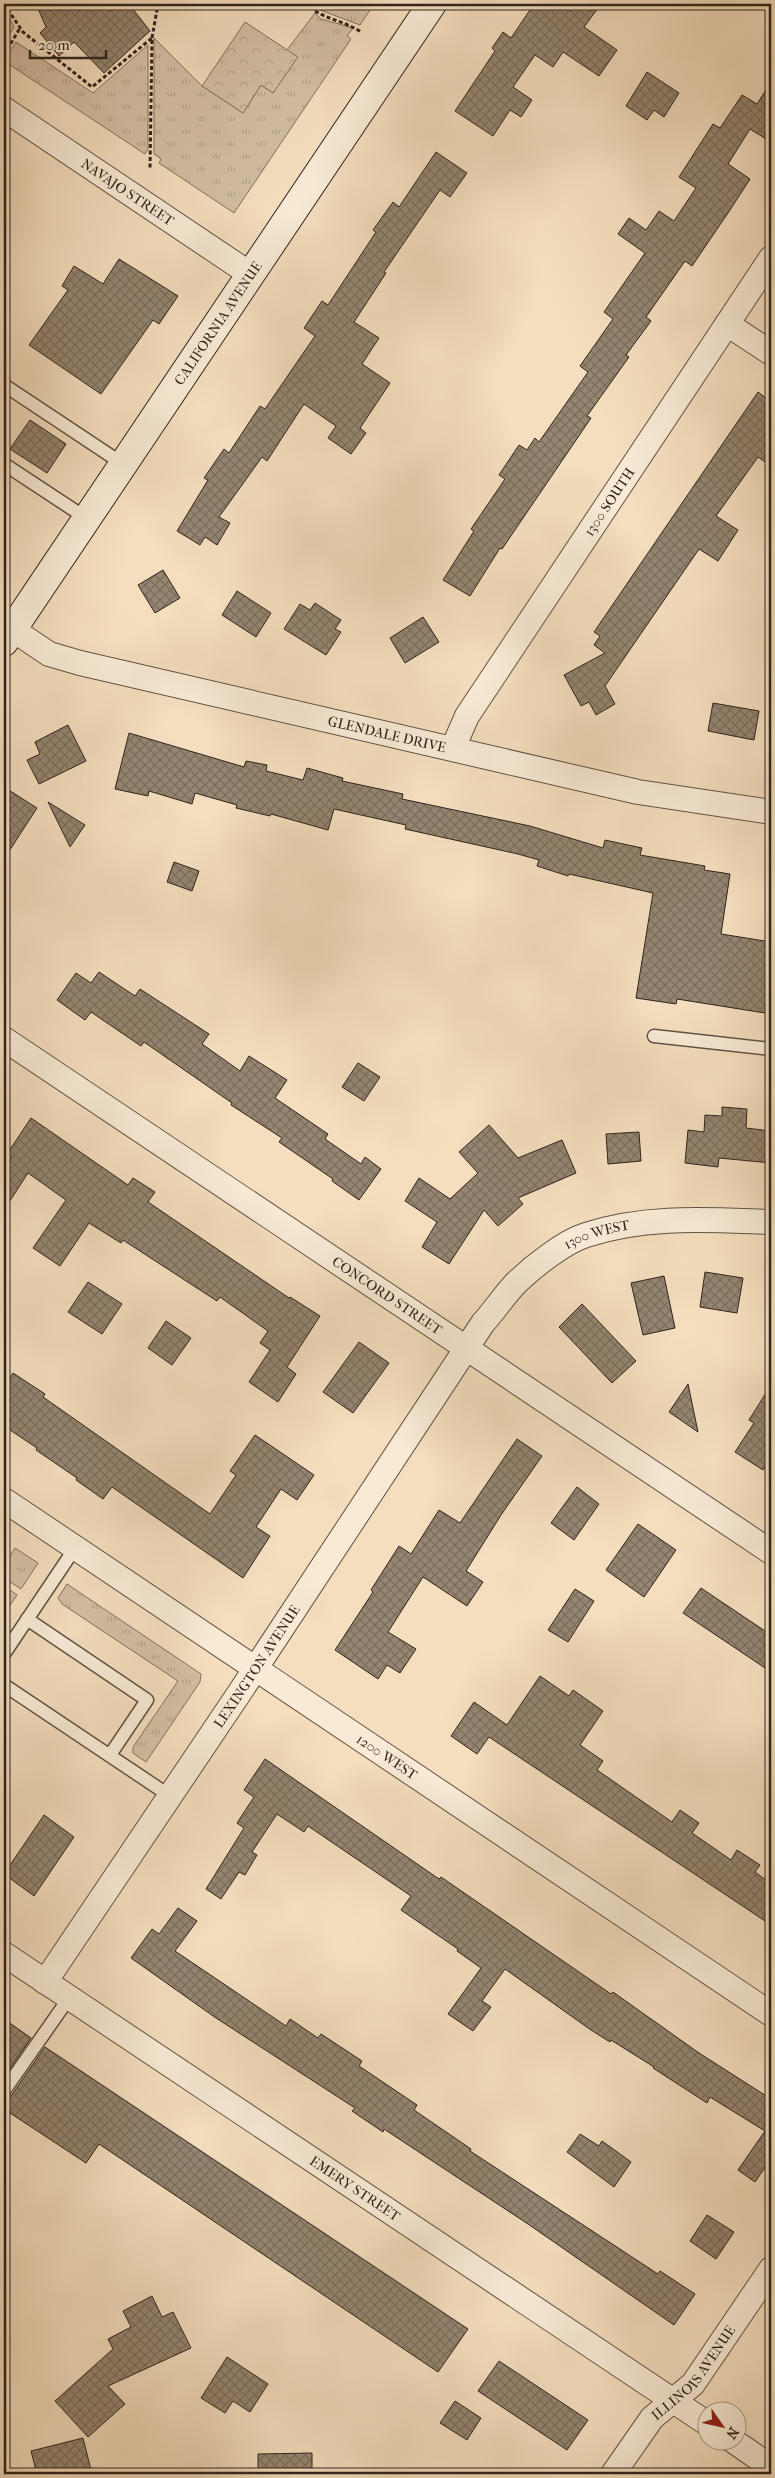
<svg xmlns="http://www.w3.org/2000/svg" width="775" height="2478" viewBox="0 0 775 2478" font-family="'IM FELL French Canon',serif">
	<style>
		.grass { fill: url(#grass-tufts); stroke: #817160 }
		.forest { fill: url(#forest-crowns); stroke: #817160 }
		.building { fill: url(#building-cross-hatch); stroke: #2f241d }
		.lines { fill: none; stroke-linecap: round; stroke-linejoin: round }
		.service-casing { stroke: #605245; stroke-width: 15 }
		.minor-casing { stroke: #605245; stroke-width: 26 }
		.secondary-casing { stroke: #2f241d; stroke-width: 30 }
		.path { stroke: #2f241d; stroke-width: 3; stroke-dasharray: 4 2.5; stroke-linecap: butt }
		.service { stroke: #f8ead5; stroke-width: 12 }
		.minor { stroke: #f8ead5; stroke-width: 24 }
		.secondary { stroke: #f8ead5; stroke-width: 28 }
		.labels { text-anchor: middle; stroke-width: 4; stroke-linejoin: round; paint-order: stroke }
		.street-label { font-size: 14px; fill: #2f241d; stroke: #f8ead5 }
	</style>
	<defs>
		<pattern id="grass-tufts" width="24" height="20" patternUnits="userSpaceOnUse" patternTransform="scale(1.25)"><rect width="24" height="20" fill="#d3bea3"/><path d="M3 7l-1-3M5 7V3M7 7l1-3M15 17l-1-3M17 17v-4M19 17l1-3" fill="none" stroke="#b5a38c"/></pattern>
		<pattern id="forest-crowns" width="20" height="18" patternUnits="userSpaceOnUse" patternTransform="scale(1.25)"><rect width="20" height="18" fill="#d3bea3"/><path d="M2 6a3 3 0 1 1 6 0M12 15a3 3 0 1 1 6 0" fill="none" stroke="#b5a38c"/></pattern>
		<pattern id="building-cross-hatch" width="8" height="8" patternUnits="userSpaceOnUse" patternTransform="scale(1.25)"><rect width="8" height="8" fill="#958571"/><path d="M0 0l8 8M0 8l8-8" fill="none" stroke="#7a6d5c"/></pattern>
	</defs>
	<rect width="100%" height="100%" fill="#f4debe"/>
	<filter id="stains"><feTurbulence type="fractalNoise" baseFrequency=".004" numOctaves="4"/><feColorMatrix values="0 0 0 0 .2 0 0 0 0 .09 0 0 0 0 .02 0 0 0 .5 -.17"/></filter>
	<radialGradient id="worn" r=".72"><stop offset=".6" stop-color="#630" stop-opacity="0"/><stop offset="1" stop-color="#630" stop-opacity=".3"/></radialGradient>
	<path class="grass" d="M322 4H374L360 25 320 10 323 5Z
		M4 7 14 27 4 43Z
		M315 13 321 19 353 28 347 36 351 39 234 213 159 163 161 159 154 154V38L202 86 243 113 261 85 273 93 297 57 287 50Z
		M16 42 93 93 148 45V149L145 154 4 61Z
		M15 1548 38 1563 21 1589 4 1578V1565Z
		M67 1584 201 1674 200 1682 146 1762 133 1753V1747L178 1681 62 1604 58 1598Z
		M4 1586 17 1595 4 1614Z"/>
	<path class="forest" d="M245 22 298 57 273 93 261 85 243 113 202 86Z"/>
	<path class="building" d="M36 4H129L150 31 104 73 74 42 59 56 40 33 46 27Z
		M534 4H601L584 27 617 50 599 76 563 52 553 67 535 55 513 87 532 100 521 117 510 110 493 136 455 111 495 51 492 48 503 32 511 38Z
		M647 72 679 93 664 117 654 110 647 120 626 106Z
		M771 82V142L750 129 728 164 750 179 730 210 692 266 685 261 646 317 651 321 626 355 629 357 587 416 591 418 502 549 500 548 470 596 443 580 474 531 471 529 505 479 499 475 519 445 527 450 535 438 539 442 588 372 580 366 613 319 604 312 645 253 618 234 629 218 646 230 659 211 674 221 696 188 679 177 713 124 720 128 742 95 757 104Z
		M436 152 467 173 450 197 440 190 384 272 386 273 354 322 379 338 362 364 390 383 360 428 366 433 351 454 328 438 336 426 304 404 267 461 262 457 219 517 230 523 217 545 205 537 200 545 177 531 208 480 204 478 224 449 229 453 260 406 265 409 315 336 304 328 322 301 328 305 376 232 373 230 393 202 399 207Z
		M119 259 178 296 159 324 153 320 101 394 29 345 68 290 62 286 74 266 103 284Z
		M758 392 771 402V466L758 457 716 516 738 530 718 561 699 549 605 686 615 704 596 715 589 702 581 706 564 675 605 653 594 645 600 636 594 632Z
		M30 420 66 444 47 473 10 449Z
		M163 570 180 598 155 613 138 585Z
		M237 591 271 613 256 637 222 615Z
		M315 603 341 620 335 629 341 632 326 655 284 629 300 604 310 610Z
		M423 617 439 642 405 663 390 638Z
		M713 703 759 711 754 740 708 731Z
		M68 725 86 761 39 784 27 760 40 754 35 742Z
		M129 733 244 767 246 761 267 765 266 771 303 780 307 768 343 778 342 781 403 794 402 799 530 826 603 848 605 840 642 848 640 855 705 866 704 870 730 874 721 934 771 942V1014L677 999 676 1004 636 998 653 893 569 874 568 876 537 866 539 860 518 854 405 829 406 825 334 809 328 830 271 814 270 816 236 808 237 805 195 793 192 804 149 791 148 796 115 789Z
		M4 787 37 808 4 859Z
		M48 802 85 825 70 847Z
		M174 862 199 871 192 891 167 882Z
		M99 972 135 996 140 989 209 1034 202 1044 240 1071 249 1056 287 1080 275 1098 328 1134 325 1139 361 1164 365 1157 381 1169 359 1200 332 1181 333 1179 279 1142 282 1138 231 1105 232 1103 144 1042 141 1046 91 1012 85 1020 57 1000 76 973 91 983Z
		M358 1063 380 1077 364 1101 342 1087Z
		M722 1107 747 1109 746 1128 771 1131V1163L719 1158 718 1167 685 1163 688 1130 704 1132 705 1115 722 1116Z
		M31 1118 128 1185 133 1178 155 1192 148 1202 289 1298 290 1297 320 1316 287 1367 296 1374 278 1402 249 1382 270 1350 260 1343 268 1331 220 1297 217 1301 123 1240 121 1243 89 1223 60 1266 33 1248 66 1200 28 1173 4 1210V1170L12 1157 7 1154Z
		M489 1125 518 1158 562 1140 576 1173 518 1198 523 1204 498 1226 484 1210 449 1264 422 1247 437 1222 405 1201 419 1178 450 1199 478 1173 459 1152Z
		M639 1132 641 1161 608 1164 606 1134Z
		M705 1272 743 1278 737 1313 700 1307Z
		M664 1276 675 1328 643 1335 631 1283Z
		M88 1282 122 1304 102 1334 68 1312Z
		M582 1304 636 1361 612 1383 559 1327Z
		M166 1321 191 1338 172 1365 148 1348Z
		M359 1342 389 1363 353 1413 323 1392Z
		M13 1373 45 1394 43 1397 210 1514 236 1475 230 1471 255 1435 314 1475 297 1500 281 1489 256 1527 270 1536 243 1578 112 1487 103 1499 76 1480 77 1478 36 1450 37 1448 4 1426V1386Z
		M688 1384 698 1432 669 1412Z
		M771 1385V1457L763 1470 735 1452 754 1423 749 1420Z
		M517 1439 542 1456 501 1515 466 1571 483 1582 467 1606 423 1577 388 1632 416 1649 400 1673 387 1665 378 1679 335 1650 373 1592 371 1590 399 1546 411 1554 439 1510 460 1523Z
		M577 1487 599 1504 574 1540 551 1523Z
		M638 1524 676 1550 644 1597 606 1570Z
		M701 1588 771 1635V1672L683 1613Z
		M575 1589 594 1601 568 1642 548 1630Z
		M540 1676 569 1696 573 1690 603 1711 580 1745 603 1761 597 1770 672 1822 680 1810 699 1823 692 1833 731 1860 737 1850 760 1865 755 1872 771 1884V1925L489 1737 477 1754 451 1736 474 1702 507 1725Z
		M265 1759 439 1879 441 1877 611 1994 613 1992 699 2053 771 2099V2159L755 2182 738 2170 765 2131 710 2097 707 2103 653 2068 654 2067 611 2040 610 2042 591 2030 505 1969 482 2001 491 2007 473 2031 448 2014 481 1968 457 1951 458 1949 401 1910 411 1896 308 1826 304 1832 277 1814 252 1852 257 1855 245 1875 239 1872 221 1899 206 1889 244 1828 237 1823 254 1797 244 1790Z
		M44 1815 74 1837 34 1896 4 1874Z
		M178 1908 197 1921 175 1951 286 2026 290 2019 318 2038 321 2034 362 2061 359 2066 417 2105 414 2110 471 2149 470 2151 658 2274 660 2271 695 2294 674 2325 528 2224 384 2129 383 2132 352 2111 355 2108 216 2018 131 1958 152 1929 159 1934Z
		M4 2019 31 2038 4 2077Z
		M45 2047 468 2329 438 2372 99 2144 86 2163 4 2109V2099L11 2096Z
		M580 2134 599 2146 602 2141 631 2162 614 2187 567 2152Z
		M707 2215 734 2232 716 2259 690 2241Z
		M152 2296 162 2317 173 2312 191 2348 108 2386 125 2404 88 2437 55 2401 113 2349 108 2339 131 2327 123 2311Z
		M227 2357 268 2384 250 2412 233 2401 225 2413 201 2398Z
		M499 2361 588 2420 567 2450 478 2391Z
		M455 2401 481 2418 467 2440 440 2423Z
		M83 2438 92 2474H37L31 2451Z
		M312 2453V2474H258V2454Z"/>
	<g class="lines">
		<defs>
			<path id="service" d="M4 385 123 464
				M4 464 86 518
				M654 1036 771 1049
				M27 1619 147 1700 110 1755
				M4 1654 75 1548
				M4 1685 170 1796
				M4 2091 69 1998"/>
			<g id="minor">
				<path id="s1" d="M4 109 250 274"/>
				<path d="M727 324 771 353"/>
				<path id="s2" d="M12 629 49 654 80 663 638 792 771 812"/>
				<path id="s3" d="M453 748 467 716 771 258"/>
				<path id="s4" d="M4 1039 771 1552"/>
				<path id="s5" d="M4 1500 771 2014"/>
				<path id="s6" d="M4 1954 708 2424"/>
				<path id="s7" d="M45 1982 240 1692 483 1323C495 1310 505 1294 517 1282 534 1266 564 1242 586 1235 646 1215 709 1220 771 1222"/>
				<path d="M732 2440 771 2467"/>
				<path id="s8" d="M613 2474 652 2418 693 2384 771 2269"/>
			</g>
			<g id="secondary">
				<path id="s9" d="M4 642 432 4"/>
			</g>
		</defs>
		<use href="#service" class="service-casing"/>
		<use href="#minor" class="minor-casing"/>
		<use href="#secondary" class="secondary-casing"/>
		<path class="path" d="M4 4 23 32 92 87 152 38 150 168
			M315 11C330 20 346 22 361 32
			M152 38 158 4
			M4 55 20 28"/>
		<use href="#service" class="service"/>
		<use href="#minor" class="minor"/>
		<use href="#secondary" class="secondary"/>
	</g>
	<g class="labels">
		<g class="street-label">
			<text dy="5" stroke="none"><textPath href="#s1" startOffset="149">NAVAJO STREET</textPath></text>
			<text dy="5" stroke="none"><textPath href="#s9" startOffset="384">CALIFORNIA AVENUE</textPath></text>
			<text dy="5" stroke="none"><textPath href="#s3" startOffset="292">1300 SOUTH</textPath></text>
			<text dy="5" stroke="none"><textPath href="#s2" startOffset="392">GLENDALE DRIVE</textPath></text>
			<text dy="5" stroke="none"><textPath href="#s7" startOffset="939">1300 WEST</textPath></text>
			<text dy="5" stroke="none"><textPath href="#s4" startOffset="461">CONCORD STREET</textPath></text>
			<text dy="5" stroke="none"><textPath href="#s7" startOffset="380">LEXINGTON AVENUE</textPath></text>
			<text dy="5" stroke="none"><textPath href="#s5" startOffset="461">1200 WEST</textPath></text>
			<text dy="5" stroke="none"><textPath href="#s6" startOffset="422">EMERY STREET</textPath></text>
			<text dy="5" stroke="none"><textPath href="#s8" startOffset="130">ILLINOIS AVENUE</textPath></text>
		</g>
	</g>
	<rect width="775" height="2478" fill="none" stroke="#f4debe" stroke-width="20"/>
	<rect x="5" y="5" width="765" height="2468" fill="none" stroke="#2f241d" stroke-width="2.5"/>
	<rect x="10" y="10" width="755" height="2458" fill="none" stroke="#2f241d"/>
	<g transform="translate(722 2426) rotate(124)"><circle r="24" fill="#f8ead5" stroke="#a89b8b"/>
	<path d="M0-4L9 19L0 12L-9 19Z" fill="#8f2418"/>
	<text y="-8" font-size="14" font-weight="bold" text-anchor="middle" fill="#2f241d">N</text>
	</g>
	<path d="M30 50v8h76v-8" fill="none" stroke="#2f241d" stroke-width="2.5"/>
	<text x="38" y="50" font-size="15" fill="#2f241d" stroke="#f8ead5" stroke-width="4" paint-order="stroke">20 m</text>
	<rect width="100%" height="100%" filter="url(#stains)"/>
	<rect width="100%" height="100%" fill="url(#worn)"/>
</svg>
